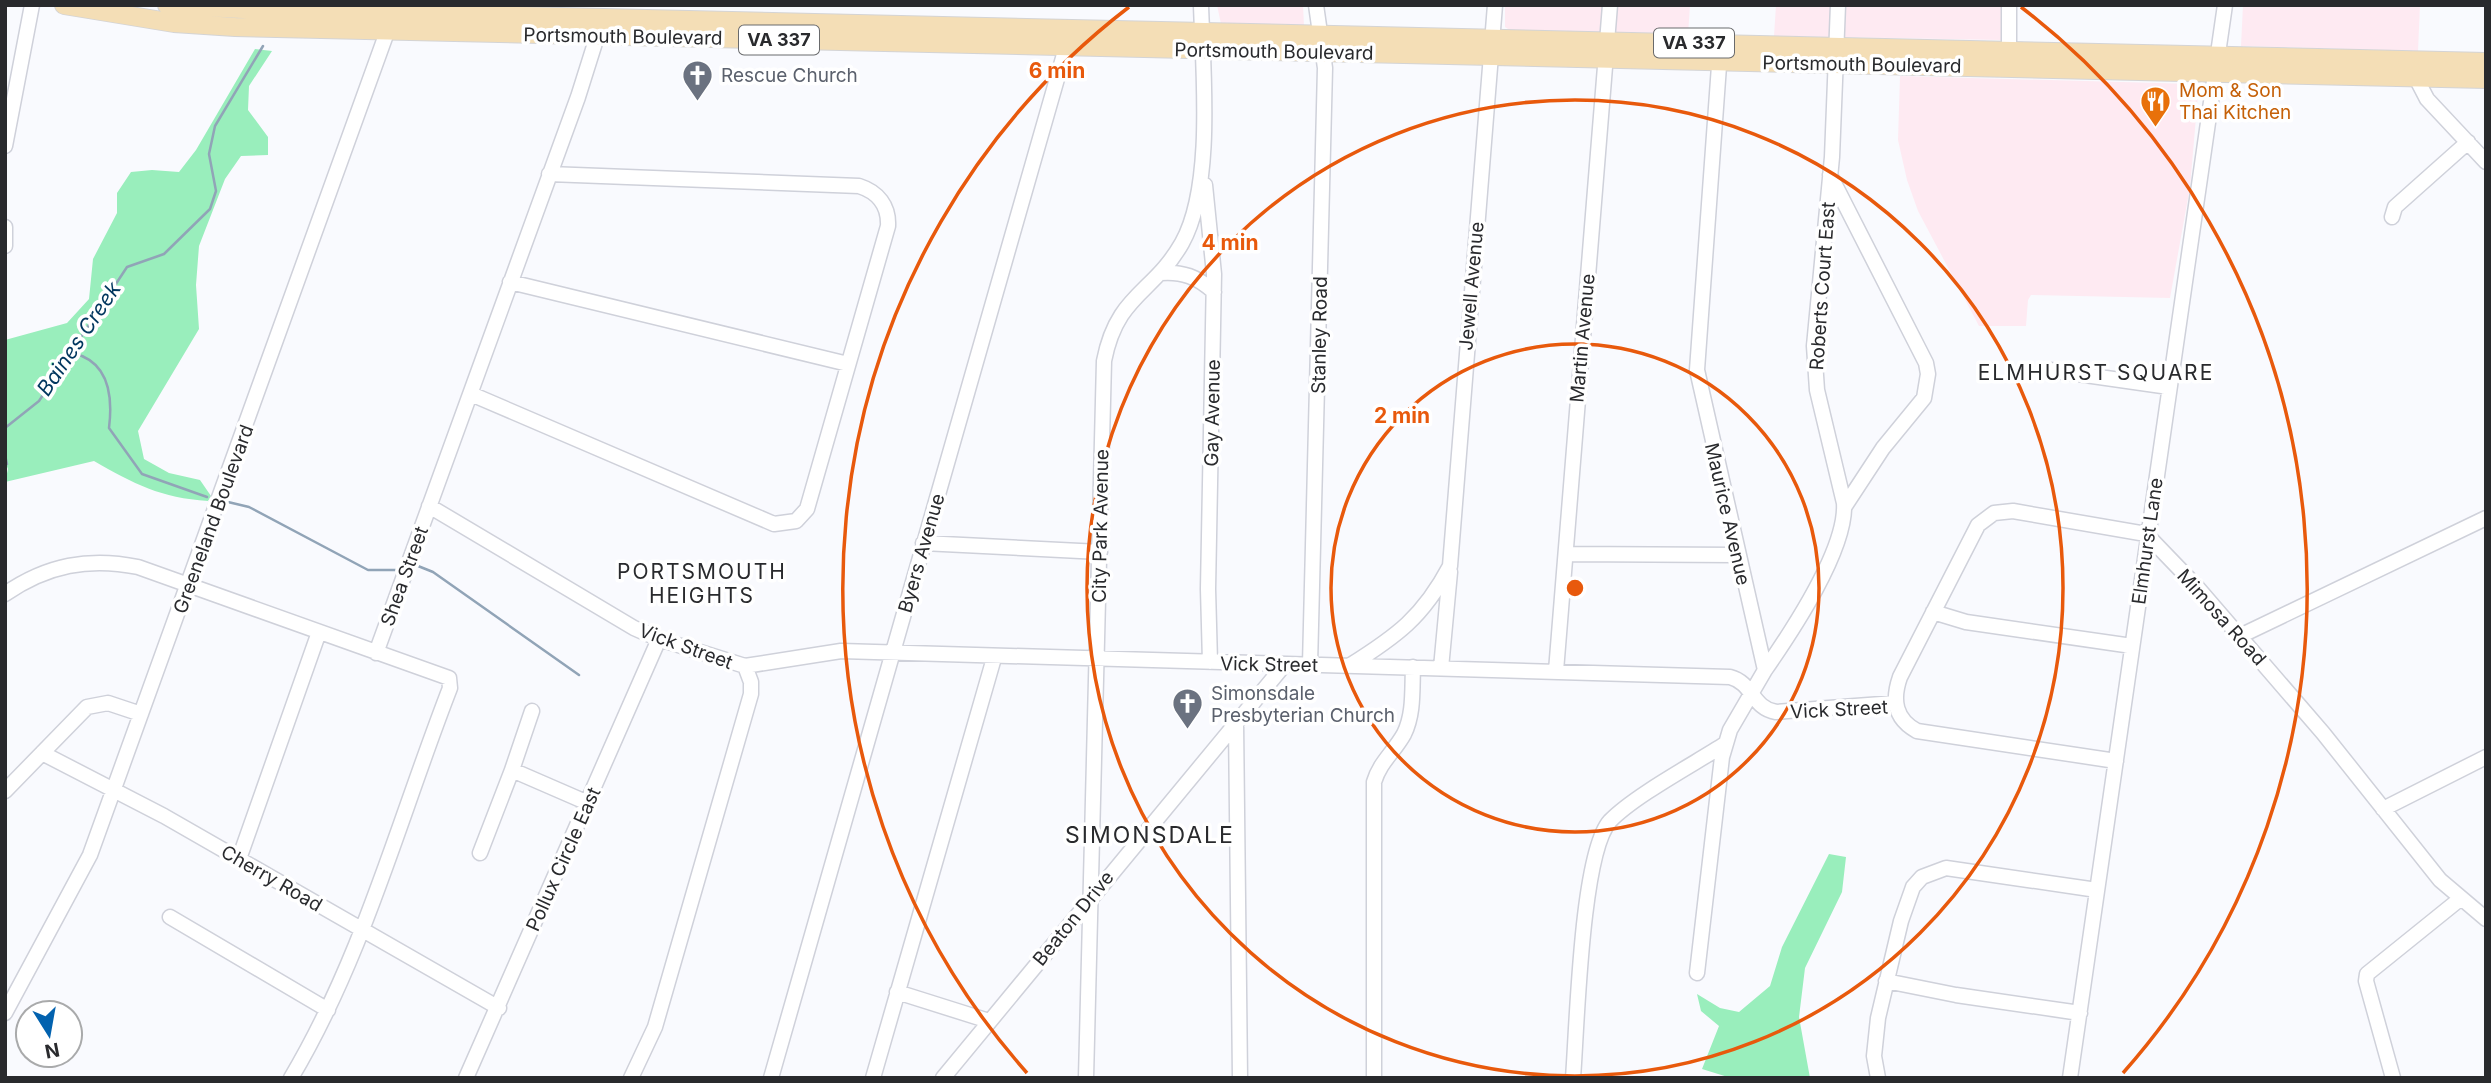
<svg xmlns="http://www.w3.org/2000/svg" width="2491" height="1083" viewBox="0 0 2491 1083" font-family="Inter,sans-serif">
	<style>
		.commercial { fill: #feeaf2 }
		.green { fill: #99eebc }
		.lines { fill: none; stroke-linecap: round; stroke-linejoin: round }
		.stream { stroke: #91a4b7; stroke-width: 2.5 }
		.minor-casing { stroke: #cfd1da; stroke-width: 17 }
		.major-casing { stroke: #d4d4d5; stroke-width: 20 }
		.minor { stroke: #fff; stroke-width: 14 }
		.major { stroke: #f4deb6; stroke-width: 18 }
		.ring { fill: none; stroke: #e8590c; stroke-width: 3.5 }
		.labels { text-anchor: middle; stroke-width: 7; stroke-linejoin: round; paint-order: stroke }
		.shield { fill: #fff; stroke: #696a6c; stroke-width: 2 }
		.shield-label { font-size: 18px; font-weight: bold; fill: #292a2d }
		.street-label { font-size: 19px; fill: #292a2d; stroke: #fff }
		.worship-label { font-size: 19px; fill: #5b616d; stroke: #fff; text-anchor: start }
		.food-label { font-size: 19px; fill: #c56008; stroke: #fff; text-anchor: start }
		.water-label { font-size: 21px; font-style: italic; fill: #00365e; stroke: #fff }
		.neighbourhood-label { font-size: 21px; letter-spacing: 2px; fill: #292a2d; stroke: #fff }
		.quarter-label { font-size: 23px; letter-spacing: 2px; fill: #292a2d; stroke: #fff }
		.centre { fill: #e8590c; stroke: #fff; stroke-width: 3.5 }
		.ring-label { font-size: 21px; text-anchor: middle; font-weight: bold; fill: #e8590c; stroke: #fff; stroke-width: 7; stroke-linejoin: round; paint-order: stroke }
	</style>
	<rect width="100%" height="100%" fill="#f9fafe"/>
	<path class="commercial" d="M1217 5H1303L1304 26 1221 24Z
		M1505 5H1690L1688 35 1511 31 1505 27Z
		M1776 5H2001L2002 40 1774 36Z
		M2243 5H2420L2418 51 2241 46Z
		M1900 76 2194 84 2198 94 2190 187 2170 298 2031 295 2028 300 2026 326H1979L1918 211 1907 180 1898 140Z"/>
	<path class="green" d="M255 49 272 51 249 86 248 110 268 137V155L241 156 225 179 199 246 196 285 199 329 138 431 144 459 169 473 200 480 211 496 208 501C161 498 134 484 94 461L5 482 8 469 5 462V340L67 323 89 299 93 259 117 213V193L131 172 152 170 179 172 196 150Z
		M1829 854 1846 857 1842 892 1805 968 1799 1017 1810 1078H1731L1702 1069 1719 1026 1701 1011 1697 994 1720 1008 1739 1012 1770 986 1782 947Z"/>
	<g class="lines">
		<path class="stream" d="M72 353C109 361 113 396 109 428L142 474 207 497
			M5 428 39 401 127 267 164 254 210 209 216 191 209 154 215 126 263 46
			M5 455 7 464
			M228 502 249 507 368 570H396
			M418 566 433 572 579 675"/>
		<defs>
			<path id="minor" d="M2009 5V51L2012 60
				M2413 72 2427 99 2486 162
				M5 146 32 5
				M1830 175 1926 363 1928 374 1924 398 1883 448 1845 506
				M1205 185 1214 274 1208 589 1210 662
				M2392 217 2395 207 2468 142
				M5 227V246
				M1160 273C1182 271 1198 277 1214 292
				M510 282 848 364
				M2050 370 2169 387
				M471 394 774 524 796 521 807 509 888 226C889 206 878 192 859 186L549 174
				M429 506 634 628 659 639 745 666 841 651 1730 677C1753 683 1752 708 1776 712L1895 703
				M923 543 1100 552
				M1566 554 1737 555
				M5 594C47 565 89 557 138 567L449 678 450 688C399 819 363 957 291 1078
				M1933 612 1966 622 2132 646
				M2240 636 2486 518
				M376 653 578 97 595 43 597 25
				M1310 665 1325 68 1316 5
				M1349 666C1397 636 1423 617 1450 566L1495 5
				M1441 668 1450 572
				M1765 670C1792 631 1847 549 1844 503L1817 390 1814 346 1832 157 1838 5
				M1556 671 1610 5
				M1236 722 1240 1078
				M42 753 164 816 499 1008
				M2116 761 1917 731C1895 719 1892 700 1900 677L1978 525 1994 513 2013 511 2146 534 2197 587 2323 733 2440 880 2486 919
				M512 770 532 711
				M5 791 87 707 108 703 141 714
				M2383 809 2486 757
				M480 853 512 770 588 803
				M239 859 319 632
				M170 917 328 1010
				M1697 973 1722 757 1730 730 1765 670 1697 370 1720 52
				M1886 981 1956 995 2080 1013
				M897 992 989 1021
				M5 1013 90 855 391 21
				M466 1078 659 639
				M631 1078 655 1027 751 694V682L745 666
				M771 1078 1069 37
				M873 1078 994 658
				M943 1078 1285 664
				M1086 1078 1104 361C1117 294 1153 294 1182 243 1214 186 1203 71 1201 5
				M1374 1078V782C1380 762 1394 752 1404 734 1414 714 1412 690 1413 667
				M1573 1078C1577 1028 1581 853 1610 821 1634 796 1694 764 1725 744
				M1878 1078 1874 1056 1878 1018 1901 921 1913 887 1922 877 1946 868 2097 890
				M2070 1078 2225 5
				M2393 1078 2366 981 2367 974 2460 899"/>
			<path id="major" d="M64 5 174 23 235 27 2486 79
				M167 5 262 10 2486 62"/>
		</defs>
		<use href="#minor" class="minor-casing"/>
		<use href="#major" class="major-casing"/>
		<use href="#minor" class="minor"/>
		<use href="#major" class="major"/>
	</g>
	<g class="ring">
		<circle cx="1575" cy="588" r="244"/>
		<circle cx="1575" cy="588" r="488"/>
		<path d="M1027 1073A732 732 0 0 1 1129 7M2021 7A732 732 0 0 1 2123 1073"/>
	</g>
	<defs>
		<symbol id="church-pin" viewBox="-11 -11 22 30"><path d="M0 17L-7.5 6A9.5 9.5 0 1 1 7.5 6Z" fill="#6b7280" stroke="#fff"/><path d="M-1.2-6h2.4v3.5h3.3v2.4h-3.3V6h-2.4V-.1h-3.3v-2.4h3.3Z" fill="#fff"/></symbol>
		<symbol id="restaurant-pin" viewBox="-11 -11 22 30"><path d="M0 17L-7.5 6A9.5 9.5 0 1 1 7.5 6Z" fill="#e8710a" stroke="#fff"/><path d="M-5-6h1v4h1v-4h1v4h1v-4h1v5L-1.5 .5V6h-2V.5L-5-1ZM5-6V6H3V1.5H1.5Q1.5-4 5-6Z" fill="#fff"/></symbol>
	</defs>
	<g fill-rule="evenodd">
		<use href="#church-pin" x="680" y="58" width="35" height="47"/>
		<use href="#restaurant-pin" x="2138" y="84" width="35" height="47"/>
		<use href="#church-pin" x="1170" y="686" width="35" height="47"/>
	</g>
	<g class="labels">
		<g class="shield">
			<rect x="739" y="25.5" width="80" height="29" rx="5"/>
			<rect x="1654" y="28.5" width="80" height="29" rx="5"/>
		</g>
		<g class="shield-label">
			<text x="779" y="46">VA 337</text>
			<text x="1694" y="49">VA 337</text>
		</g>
		<g class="street-label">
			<text transform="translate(623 36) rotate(1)" y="7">Portsmouth Boulevard</text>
			<text transform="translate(1274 51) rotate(1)" y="7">Portsmouth Boulevard</text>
			<text transform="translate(1862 64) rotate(1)" y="7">Portsmouth Boulevard</text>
			<text transform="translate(1471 286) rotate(-85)" y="7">Jewell Avenue</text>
			<text transform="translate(1822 286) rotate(-86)" y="7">Roberts Court East</text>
			<text transform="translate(1319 335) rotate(-89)" y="7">Stanley Road</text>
			<text transform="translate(1582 338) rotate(-85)" y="7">Martin Avenue</text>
			<text transform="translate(1212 413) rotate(-89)" y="7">Gay Avenue</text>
			<text transform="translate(1728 514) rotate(77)" y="7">Maurice Avenue</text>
			<text transform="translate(213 519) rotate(-70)" y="7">Greeneland Boulevard</text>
			<text transform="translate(1100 526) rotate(-89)" y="7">City Park Avenue</text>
			<text transform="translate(2147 541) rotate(-82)" y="7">Elmhurst Lane</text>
			<text transform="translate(921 553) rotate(-74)" y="7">Byers Avenue</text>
			<text transform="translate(404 576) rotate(-70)" y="7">Shea Street</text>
			<text transform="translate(2222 617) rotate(48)" y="7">Mimosa Road</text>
			<text transform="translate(686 646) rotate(20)" y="7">Vick Street</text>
			<text transform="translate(1269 664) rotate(1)" y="7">Vick Street</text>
			<text transform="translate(1839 709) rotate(-3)" y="7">Vick Street</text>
			<text transform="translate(563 859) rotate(-66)" y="7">Pollux Circle East</text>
			<text transform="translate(272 878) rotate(30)" y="7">Cherry Road</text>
			<text transform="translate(1073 918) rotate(-51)" y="7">Beaton Drive</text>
		</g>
		<g class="worship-label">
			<text x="721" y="82">Rescue Church</text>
			<text x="1211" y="700">Simonsdale<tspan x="1211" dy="22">Presbyterian Church</tspan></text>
		</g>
		<g class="food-label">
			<text x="2179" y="97">Mom &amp; Son<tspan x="2179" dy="22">Thai Kitchen</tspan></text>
		</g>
		<g class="water-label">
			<text transform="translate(79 339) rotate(-56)" y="7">Baines Creek</text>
		</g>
		<g class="neighbourhood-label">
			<text x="2096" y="380">ELMHURST SQUARE</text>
			<text x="702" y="579">PORTSMOUTH<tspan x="702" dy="24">HEIGHTS</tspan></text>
		</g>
		<g class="quarter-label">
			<text x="1150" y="843">SIMONSDALE</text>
		</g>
	</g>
	<circle cx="1575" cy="588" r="10" class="centre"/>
	<g class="ring-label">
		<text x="1057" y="78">6 min</text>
		<text x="1230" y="250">4 min</text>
		<text x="1402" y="423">2 min</text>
	</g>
	<rect width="2491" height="1083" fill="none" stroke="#292a2d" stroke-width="14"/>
	<g transform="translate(49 1034) rotate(169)"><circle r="33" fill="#ffffff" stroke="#a9aaab" stroke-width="2"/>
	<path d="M0-5L12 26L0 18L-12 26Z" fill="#0262af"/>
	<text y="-10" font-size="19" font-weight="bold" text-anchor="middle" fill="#292a2d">N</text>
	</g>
</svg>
